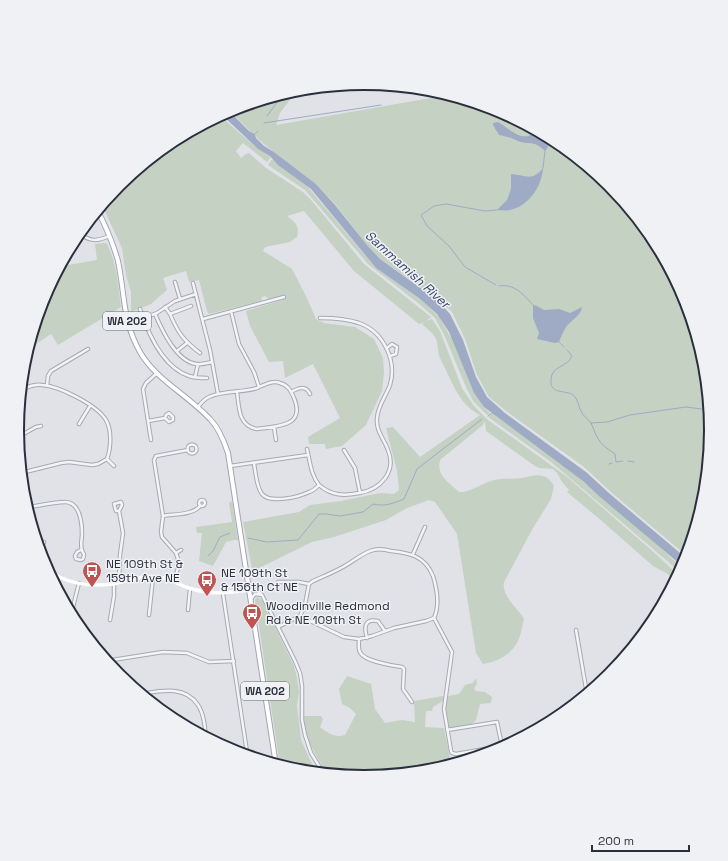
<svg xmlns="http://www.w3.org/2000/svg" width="728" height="861" viewBox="0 0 728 861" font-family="'Space Grotesk',sans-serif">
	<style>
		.green { fill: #c4d1c3 }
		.water { fill: #9fabc4 }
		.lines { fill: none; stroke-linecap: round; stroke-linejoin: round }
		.stream { stroke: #9fabc4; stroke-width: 1 }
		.street-casing { stroke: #a7a9b1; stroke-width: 4.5 }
		.primary-casing { stroke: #a1a5b2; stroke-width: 6 }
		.street { stroke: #f3f4f6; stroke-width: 2.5 }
		.secondary { stroke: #fff; stroke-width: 3.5 }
		.primary { stroke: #fff; stroke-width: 4 }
		.labels { text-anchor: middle; stroke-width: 3; stroke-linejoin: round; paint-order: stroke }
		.shield { fill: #f0f1f5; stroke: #666974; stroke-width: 1 }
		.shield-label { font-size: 11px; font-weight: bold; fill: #2b2f3d }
		.poi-label { font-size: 12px; fill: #2b2f3d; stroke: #f0f1f5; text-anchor: start }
		.water-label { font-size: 13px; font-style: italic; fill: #39486d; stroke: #f0f1f5 }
		.rim { fill: none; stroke: #2b2f3d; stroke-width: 2 }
	</style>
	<rect width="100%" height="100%" fill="#e1e2e8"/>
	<path class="green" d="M297 90 280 113 276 125 448 95 497 110 557 142 610 185 653 238 678 285 685 298 704 363 711 431 704 498 687 556 612 493 584 467 506 411 489 397 477 375 465 339 452 312 437 298 380 259 367 245 335 204 316 184 265 145 257 138 255 134 250 131 230 111Z
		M221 115 227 122 257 148 271 157 267 162 243 143 236 151 241 158 246 154 249 153 266 168 303 192 312 201 364 264 431 317 426 321 432 319 440 331 462 388 474 406 488 420 566 476 657 555 676 573 678 576 674 583 668 574 653 566 603 522 567 492 569 490 562 482 557 473 553 469 539 468 535 466 486 431 485 421 483 425 440 460C436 476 448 481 459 492 469 493 481 484 491 481 501 478 511 479 522 478 529 477 536 474 543 476 549 478 552 482 554 486L551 499 533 528 504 582C501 596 518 608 524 619 522 626 521 635 518 641 512 654 497 662 483 664L476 653 457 534 435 502 429 500 407 508 386 520 334 537 312 542 257 569H252L243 522 299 512 310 505 341 501 380 493 394 494 399 490 397 471 386 428 393 427 420 457 480 415C458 404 451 379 440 358 437 352 439 344 435 337 432 332 426 328 422 324L425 322 419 324 354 271 304 211 287 216C295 222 300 226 297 237L290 242 265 247 263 251 292 269 306 296 316 319 324 323 355 327 374 339 383 358 384 373 382 391 366 425 342 446 326 449 325 444H309L308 437 340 418 313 364 285 378 283 361 269 362 250 326 246 311 283 300V296L269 299 265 296 262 297 261 301 209 314 207 311 199 280 189 282 186 271 163 278 167 290 151 304 131 312V292L126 275 122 248 102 205 119 185 171 142Z
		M272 159 307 186 376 268 422 300 439 317 453 341 474 393 484 407 491 414 487 415 473 401 466 387 445 337 435 318 418 303 368 264 305 190 268 165Z
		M105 243 107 244C117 263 118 285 121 307L58 345 51 334 28 349 44 297 63 261 67 260 68 265 97 260 95 244Z
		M493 414 577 476 654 542 682 568 679 574 675 568 666 560 551 462 488 417Z
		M232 501 238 540H234L226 542 213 566 199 561 202 533H197L196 527 232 522 229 503Z
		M257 597 262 600 294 666 297 678 299 692 297 705 301 740 311 762 319 773 296 771 280 766 256 606 255 600Z
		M347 676 371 684 375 709 385 723 402 720 415 722 414 701 443 696V701L433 707 432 711H426L425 727 444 728 450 758 494 752 431 771 364 777 328 774C315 755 305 739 304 716H321L323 719 320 727C330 734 334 738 345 735L356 714 350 708 342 704 339 689Z
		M475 679H476L477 683 474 689 476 691 485 692 492 697 491 703 480 704 476 720 472 724 449 728 446 708 448 696 459 694 465 685 473 683Z"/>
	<path class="water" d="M229 111 249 131 255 134 256 138 264 146 274 152 316 184 335 205 367 245 380 259 436 299 450 314 463 340 476 377 487 397 505 413 586 472 610 494 686 558 682 568 675 560 599 496 583 481 484 407 474 393 449 332 437 314 419 298 376 268 311 189 278 165 270 156 258 149 222 115Z
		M498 122C509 128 521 143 534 133V130C542 134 555 140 545 151 533 139 529 146 518 141 511 138 506 136 499 135L493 125V123Z
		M543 168C542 186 529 206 510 210 506 211 501 210 497 210L507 200 511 189V174C526 175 532 182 543 168Z
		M533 305 537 306 544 310 559 309 570 313 582 307C581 316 571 320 566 327 563 332 561 337 559 342L555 343 537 339 539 333 533 318Z"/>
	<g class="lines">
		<path class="stream" d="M267 116 283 94
			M264 123 381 105
			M254 135 258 131
			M543 168 545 151
			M496 285 465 267 449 246 427 226 421 215 434 206 446 204 485 211 497 210
			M499 286C514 283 524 295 533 305
			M559 342 564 347
			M567 350 572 356C567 368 552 365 551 379 549 397 569 388 575 397 578 401 579 407 581 411 583 416 588 419 591 423 594 429 595 435 599 440 602 446 610 450 615 454L616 462 623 461
			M488 416 493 413
			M591 423 607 422 630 415 686 407 709 410
			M628 461 634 462
			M609 464 612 463
			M248 538 267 542 298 540 319 514H326L340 516 363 512 373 504C385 507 394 503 404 499L417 469 482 419
			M208 556 213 551 220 537 230 533"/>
		<defs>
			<path id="street" d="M79 234C91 241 96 242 109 236
				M175 282 180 299
				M193 283 210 350 218 394
				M165 307 170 314 191 306
				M140 309C148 333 162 367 189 376 195 378 201 378 207 378
				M231 311 239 344 254 372 259 387
				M155 314C162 330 176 361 196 364 201 365 207 363 212 362
				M170 314C178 333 184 341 200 353
				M144 318 157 313 175 301 196 294
				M203 319 284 297
				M387 348 392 344 397 347 396 354 390 356
				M177 351 187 343
				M195 377 198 364
				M47 385 48 376 51 371 88 349
				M21 390C28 387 34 384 42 385 59 386 97 405 106 420 112 430 111 448 107 459
				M291 392C298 388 306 385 310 394
				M198 407C201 403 204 399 209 397 224 390 242 393 257 388 264 385 272 380 280 383 288 385 291 391 294 398 306 427 277 426 257 429 238 426 239 407 237 392
				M148 421 165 418 166 415 169 413 173 417V420L169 422 165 418
				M79 424 90 406
				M274 427 276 440
				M18 437 36 427 41 426
				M151 440 143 389 146 383 157 373
				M187.5 449a4.5 4.5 0 1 1 9 0a4.5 4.5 0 1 1-9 0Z
				M307 449C310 462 311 475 319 485
				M344 450 355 468 360 493
				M107 459 114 466
				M254 464C256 473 256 486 262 494 270 504 299 497 309 492 313 491 316 488 319 485 332 496 344 496 359 493 380 490 397 472 388 450 384 439 376 431 377 419 377 407 386 396 390 385 397 361 384 332 359 323 347 319 334 318 320 318
				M230 466 308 455
				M21 473 61 463 69 462 92 465 98 464 107 459
				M199 503a3 3 0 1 1 6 0a3 3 0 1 1-6 0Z
				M31 507C42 505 54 502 65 502 80 502 82 523 82 534 82 539 80 546 82 550 82 552 84 553 84 555L83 559 81 560 76 559 75 556 77 552 81 550
				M119 511H116L114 504 121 502 122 505 119 511 123 533 120 555 119 582
				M163 516C174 514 193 515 200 506
				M37 541 44 542 40 552
				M176 553 181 550
				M413 554 425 527
				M174 581 178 568V559L176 553 162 537 161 532 163 516 154 460 156 456 188 450
				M278 582H299L309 584
				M309 584 313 581C322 577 332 573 341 568 351 563 360 555 370 551 377 548 384 549 391 551 410 553 425 556 433 576 437 589 440 605 434 618L452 652 444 709 451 751 452 753 456 754 508 745
				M249 590H257L262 595 295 661 300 673 302 686V720L305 735 311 753 324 774
				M223 594 247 752 237 753
				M251 599 255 594 262 595
				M188 610 190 589
				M71 615 79 583
				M149 615 153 577
				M300 616 305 605 309 584
				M110 620 114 596V584
				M278 627 300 616 344 637 359 639 372 636 394 628 426 621 434 618
				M576 630 587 694
				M367 638C364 628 364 618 378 621L385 631
				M359 639C359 643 358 649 360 652 363 661 394 666 402 667L404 669 403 689 412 702
				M106 661 163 652 187 653 209 662 234 661
				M141 694C160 691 185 685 198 705 204 714 205 727 206 738
				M447 730 497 722 502 746"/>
			<path id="primary" d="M98 211C106 227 113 243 118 261 125 294 122 320 140 352 156 380 188 395 210 419 219 428 224 441 228 453L276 765"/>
		</defs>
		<use href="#street" class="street-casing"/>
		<use href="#primary" class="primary-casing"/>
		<use href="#street" class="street"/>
		<path class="secondary" d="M19 454C28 475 31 499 31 522
			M46 568C64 584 90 587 113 584 128 581 142 575 158 577 169 577 178 585 189 588 209 595 228 593 249 590"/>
		<use href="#primary" class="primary"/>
	</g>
	<defs>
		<symbol id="bus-pin" viewBox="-11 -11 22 30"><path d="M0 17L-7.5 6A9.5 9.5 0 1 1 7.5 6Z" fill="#bf5453" stroke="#f0f1f5"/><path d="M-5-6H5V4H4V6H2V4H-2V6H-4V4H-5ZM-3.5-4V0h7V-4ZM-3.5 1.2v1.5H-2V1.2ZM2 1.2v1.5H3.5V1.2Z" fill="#fff"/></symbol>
	</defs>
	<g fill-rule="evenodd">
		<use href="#bus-pin" x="81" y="560" width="22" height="30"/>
		<use href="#bus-pin" x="196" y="569" width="22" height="30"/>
		<use href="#bus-pin" x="241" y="602" width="22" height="30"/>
	</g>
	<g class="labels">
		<g class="shield">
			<rect x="103" y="312" width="48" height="18" rx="3"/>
			<rect x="241" y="682" width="48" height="18" rx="3"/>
		</g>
		<g class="shield-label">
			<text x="127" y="325">WA 202</text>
			<text x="265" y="695">WA 202</text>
		</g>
		<g class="poi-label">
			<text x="106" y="568">NE 109th St &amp;<tspan x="106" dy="14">159th Ave NE</tspan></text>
			<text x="221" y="577">NE 109th St<tspan x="221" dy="14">&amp; 156th Ct NE</tspan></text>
			<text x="266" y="610">Woodinville Redmond<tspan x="266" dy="14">Rd &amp; NE 109th St</tspan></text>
		</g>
		<g class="water-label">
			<text transform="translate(408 269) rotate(42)" y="5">Sammamish River</text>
		</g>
	</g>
	<path d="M0 0H728V861H0ZM24 430a340 340 0 1 1 680 0a340 340 0 1 1-680 0Z" fill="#f0f1f5" fill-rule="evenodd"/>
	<path class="rim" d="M24 430a340 340 0 1 1 680 0a340 340 0 1 1-680 0Z"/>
	<path d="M592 845v6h97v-6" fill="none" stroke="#2b2f3d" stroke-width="2"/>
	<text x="598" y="845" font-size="12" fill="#2b2f3d" stroke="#f0f1f5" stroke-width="3" paint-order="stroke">200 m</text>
</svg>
